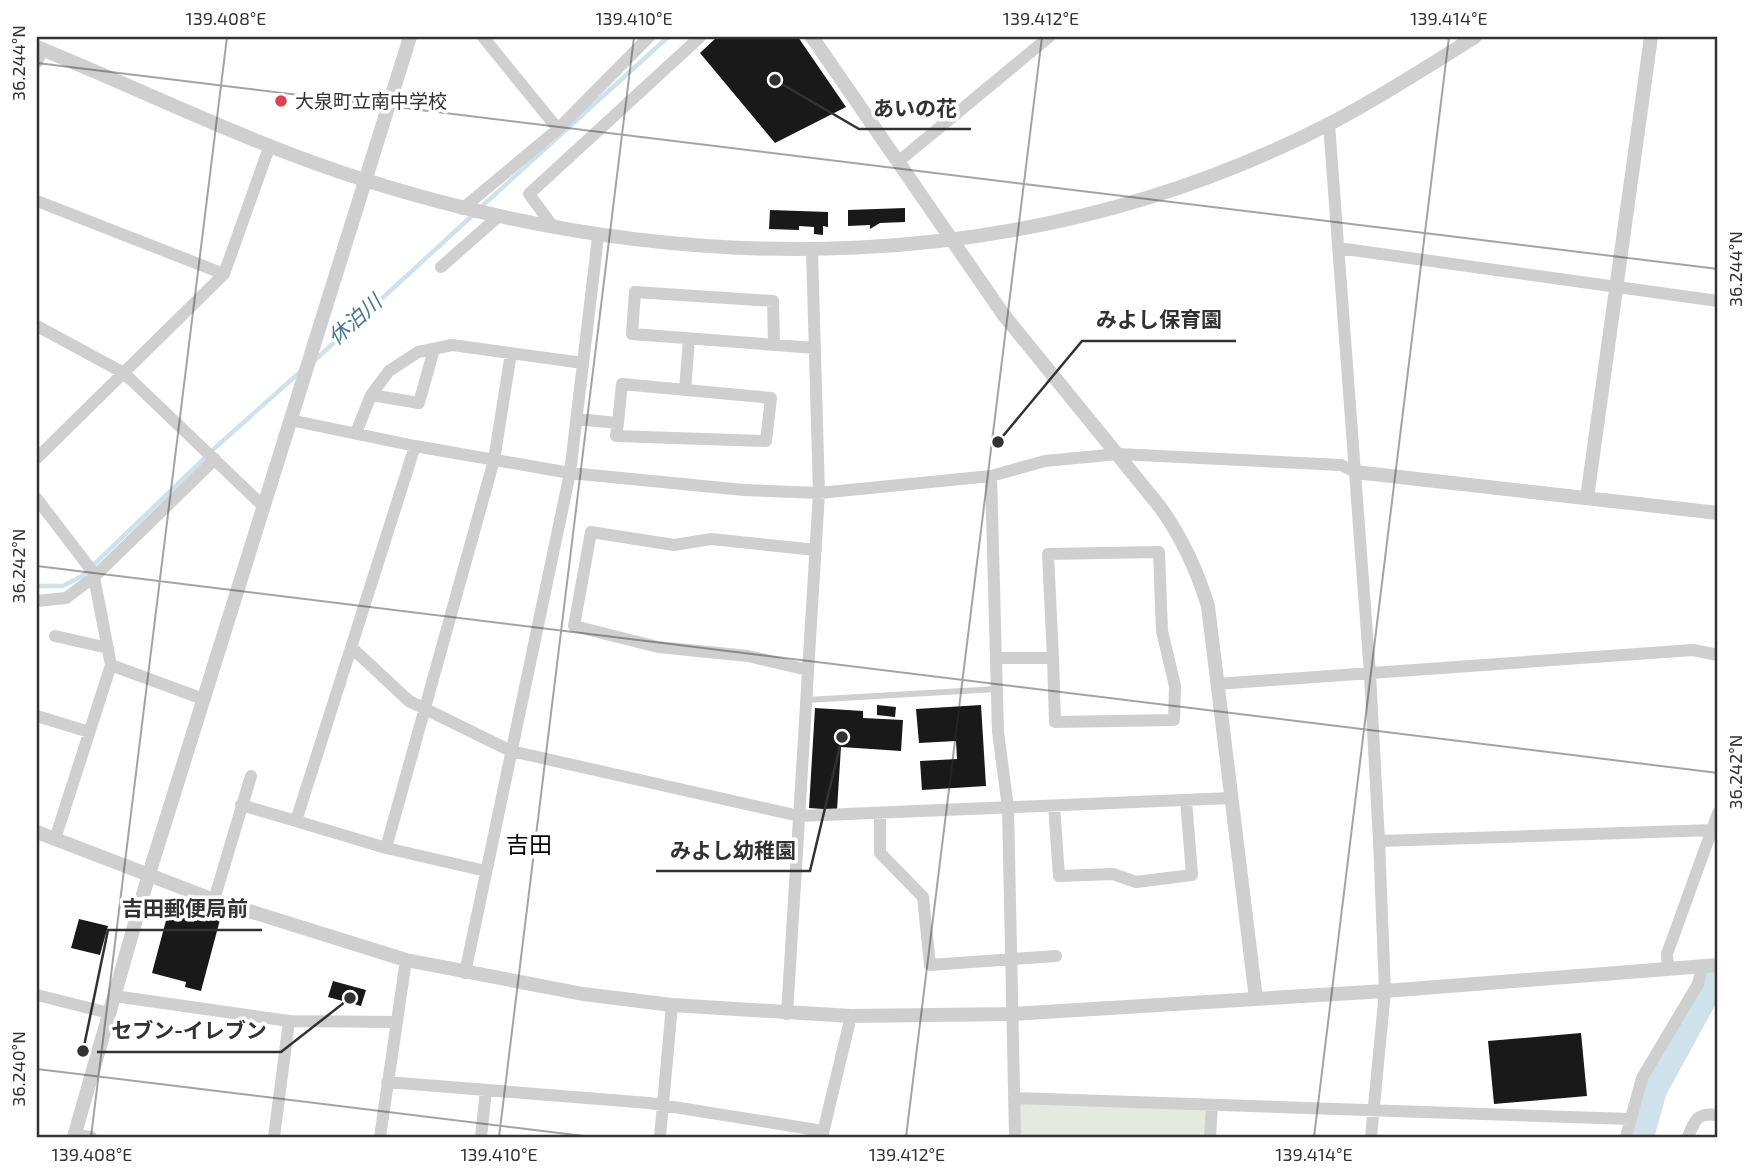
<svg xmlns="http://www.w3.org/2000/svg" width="1755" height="1174" viewBox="0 0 1755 1174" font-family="'Exo 2','Noto Sans JP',sans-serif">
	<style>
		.green { fill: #e5eade }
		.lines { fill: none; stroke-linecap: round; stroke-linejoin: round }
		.stream { stroke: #cfe1eb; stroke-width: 4.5 }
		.river { stroke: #cfe1eb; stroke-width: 26 }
		.building { fill: #191919 }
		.service { stroke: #cfcfcf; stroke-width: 6 }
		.minor { stroke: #cfcfcf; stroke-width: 12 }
		.tertiary { stroke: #cfcfcf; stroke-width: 14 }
		.ticks { fill: none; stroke: #323232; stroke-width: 2; stroke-opacity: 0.45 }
		.poi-dot { fill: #da4351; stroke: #fff; stroke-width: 2.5 }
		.labels { text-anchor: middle; stroke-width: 7; stroke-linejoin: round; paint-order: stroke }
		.poi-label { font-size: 19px; fill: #323232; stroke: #fff; text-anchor: start }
		.water-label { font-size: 21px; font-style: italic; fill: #44748f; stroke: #fff }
		.quarter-label { font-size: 23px; fill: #000; stroke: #fff }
		.leader { fill: none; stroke: #323232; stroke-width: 2.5 }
		.callout-dot { fill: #323232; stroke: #fff; stroke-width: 2.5 }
		.callout-label { font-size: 21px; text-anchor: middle; font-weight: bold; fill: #323232; stroke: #fff; stroke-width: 7; stroke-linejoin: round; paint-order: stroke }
		.neatline { fill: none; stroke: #323232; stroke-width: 2.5 }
		.ticks-label { font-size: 18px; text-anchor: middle; fill: #323232 }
	</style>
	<rect width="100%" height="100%" fill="#fff"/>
	<path class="green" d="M1015 1098 1212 1105 1210 1137H1015Z"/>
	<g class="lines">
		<path class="stream" d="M480 208 668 37
			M315 360 474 214
			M37 586H63L82 576 216 447 300 372"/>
		<path class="river" d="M1641 1137 1654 1090 1718 973"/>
	</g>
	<path class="building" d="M717 37H798L846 107 775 143 700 53Z
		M905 208V222L880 223 870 229V225L848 226V210Z
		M770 210 828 212V227L823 226V235L814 234V227L799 226V230L769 229Z
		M877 705 896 707 895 717 877 715Z
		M981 705 986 786 922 790 920 761 957 759 956 741 919 743 916 709Z
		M815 708 863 711V718L903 720 901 751 841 747 837 810 809 808Z
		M200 911 221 916 201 991 185 987 186 982 152 973 168 913 197 921Z
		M79 919 108 926 100 955 71 948Z
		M333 981 366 990 361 1006 328 997Z
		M1581 1033 1587 1096 1494 1104 1488 1041Z"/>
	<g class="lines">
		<path class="service" d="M807 700 997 689"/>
		<path class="minor" d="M483 37 558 129
			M37 62 42 49
			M1329 124 1370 674 1379 841 1385 991 1371 1137
			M899 161 1049 37
			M37 201 224 274
			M462 209 558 129 649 37
			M554 228 529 194 700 37
			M1338 248 1718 301
			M441 267 499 216
			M37 326 124 373 263 506
			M774 345 773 301 635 292 632 334 815 348
			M685 390 689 339
			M371 395 419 403 434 349
			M577 419 618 423 622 384 771 398 766 441 616 436 618 423
			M290 420 415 446 570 473 744 490 819 493 991 476 1045 461 1118 454 1341 465 1355 472
			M356 433 371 395 389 371 418 352 452 345 583 363
			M415 446 296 821 386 848 486 871
			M37 458 224 274 270 145
			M991 476 998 732 1008 808 1015 1137
			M37 499 93 572 111 665 55 839
			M37 601 66 598 94 577 215 459
			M55 636 108 648
			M351 647 409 701 511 751 799 816 1231 798
			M996 658H1053L1048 554 1159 552 1162 631 1175 686 1174 720 1055 722 1053 658
			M111 665 203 699
			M808 670 748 656 658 647 574 626 591 532 674 545 711 539 816 550
			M1217 684 1693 650 1718 655
			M37 716 89 732
			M241 805 296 821
			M1054 806 1059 876 1113 874 1136 882 1192 875 1186 800
			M880 813V853L923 897 930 965 1056 956
			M1379 841 1714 830
			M386 848 494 460 511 353
			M214 900 251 776
			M1668 969 1667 954 1718 813
			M465 973 570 473 598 237
			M37 995 109 1013
			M114 996 289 1021 396 1022
			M787 1014 819 493 812 251
			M387 1082 649 1103 823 1131
			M1015 1098 1630 1119
			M75 1135 91 1137
			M274 1137 289 1021
			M380 1137 406 960
			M481 1137 486 1090
			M660 1137 672 1005
			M822 1137 851 1016
			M1210 1137 1212 1105
			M1626 1137 1642 1078 1698 984 1702 967
			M1688 1137C1695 1119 1698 1112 1718 1115"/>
		<path class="tertiary" d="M812 37 1003 314 1160 507C1183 539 1197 570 1208 606L1256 999
			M37 47C147 92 255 146 368 181 687 281 1030 278 1331 123 1381 97 1428 66 1475 37
			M1355 472 1718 513
			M1587 498 1651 37
			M37 832 214 900 406 960 583 994 672 1005 851 1016 1012 1014 1385 991 1718 965
			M74 1137 149 874 410 37"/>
	</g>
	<path class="ticks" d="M37 63 1718 269M37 566 1718 773M37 1069 592 1137M91 1137 227 37M499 1137 634 37M906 1137 1042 37M1314 1137 1449 37"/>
	<circle class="poi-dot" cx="281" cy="101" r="7"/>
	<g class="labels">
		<g class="poi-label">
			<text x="295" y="108">大泉町立南中学校</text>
		</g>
		<g class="water-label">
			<text transform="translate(355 320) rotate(-42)" y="7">休泊川</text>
		</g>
		<g class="quarter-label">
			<text x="529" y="853">吉田</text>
		</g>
	</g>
	<path class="leader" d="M775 80L859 129H971M998 442L1082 341H1236M842 737L810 871H656M83 1051L108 930H262M350 998L281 1052H97"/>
	<g class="callout-dot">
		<circle cx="775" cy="80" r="7"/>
		<circle cx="998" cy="442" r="7"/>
		<circle cx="842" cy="737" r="7"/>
		<circle cx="83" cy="1051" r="7"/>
		<circle cx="350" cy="998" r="7"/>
	</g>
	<g class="callout-label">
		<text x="915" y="116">あいの花</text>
		<text x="1159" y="327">みよし保育園</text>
		<text x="733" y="858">みよし幼稚園</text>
		<text x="185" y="916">吉田郵便局前</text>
		<text x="189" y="1038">セブン-イレブン</text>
	</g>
	<rect width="1755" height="1174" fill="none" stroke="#ffffff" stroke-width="77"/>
	<rect x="38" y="38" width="1678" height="1098" class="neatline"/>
	<g class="ticks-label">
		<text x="226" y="25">139.408°E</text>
		<text x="634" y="25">139.410°E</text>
		<text x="1041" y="25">139.412°E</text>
		<text x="1449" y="25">139.414°E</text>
		<text transform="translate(19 63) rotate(-90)" y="6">36.244°N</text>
		<text transform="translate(1736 269) rotate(-90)" y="6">36.244°N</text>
		<text transform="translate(19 566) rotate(-90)" y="6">36.242°N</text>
		<text transform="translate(1736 772) rotate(-90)" y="6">36.242°N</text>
		<text transform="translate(19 1069) rotate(-90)" y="6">36.240°N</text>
		<text x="92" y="1161">139.408°E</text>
		<text x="499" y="1161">139.410°E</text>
		<text x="907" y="1161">139.412°E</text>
		<text x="1314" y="1161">139.414°E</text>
	</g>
</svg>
